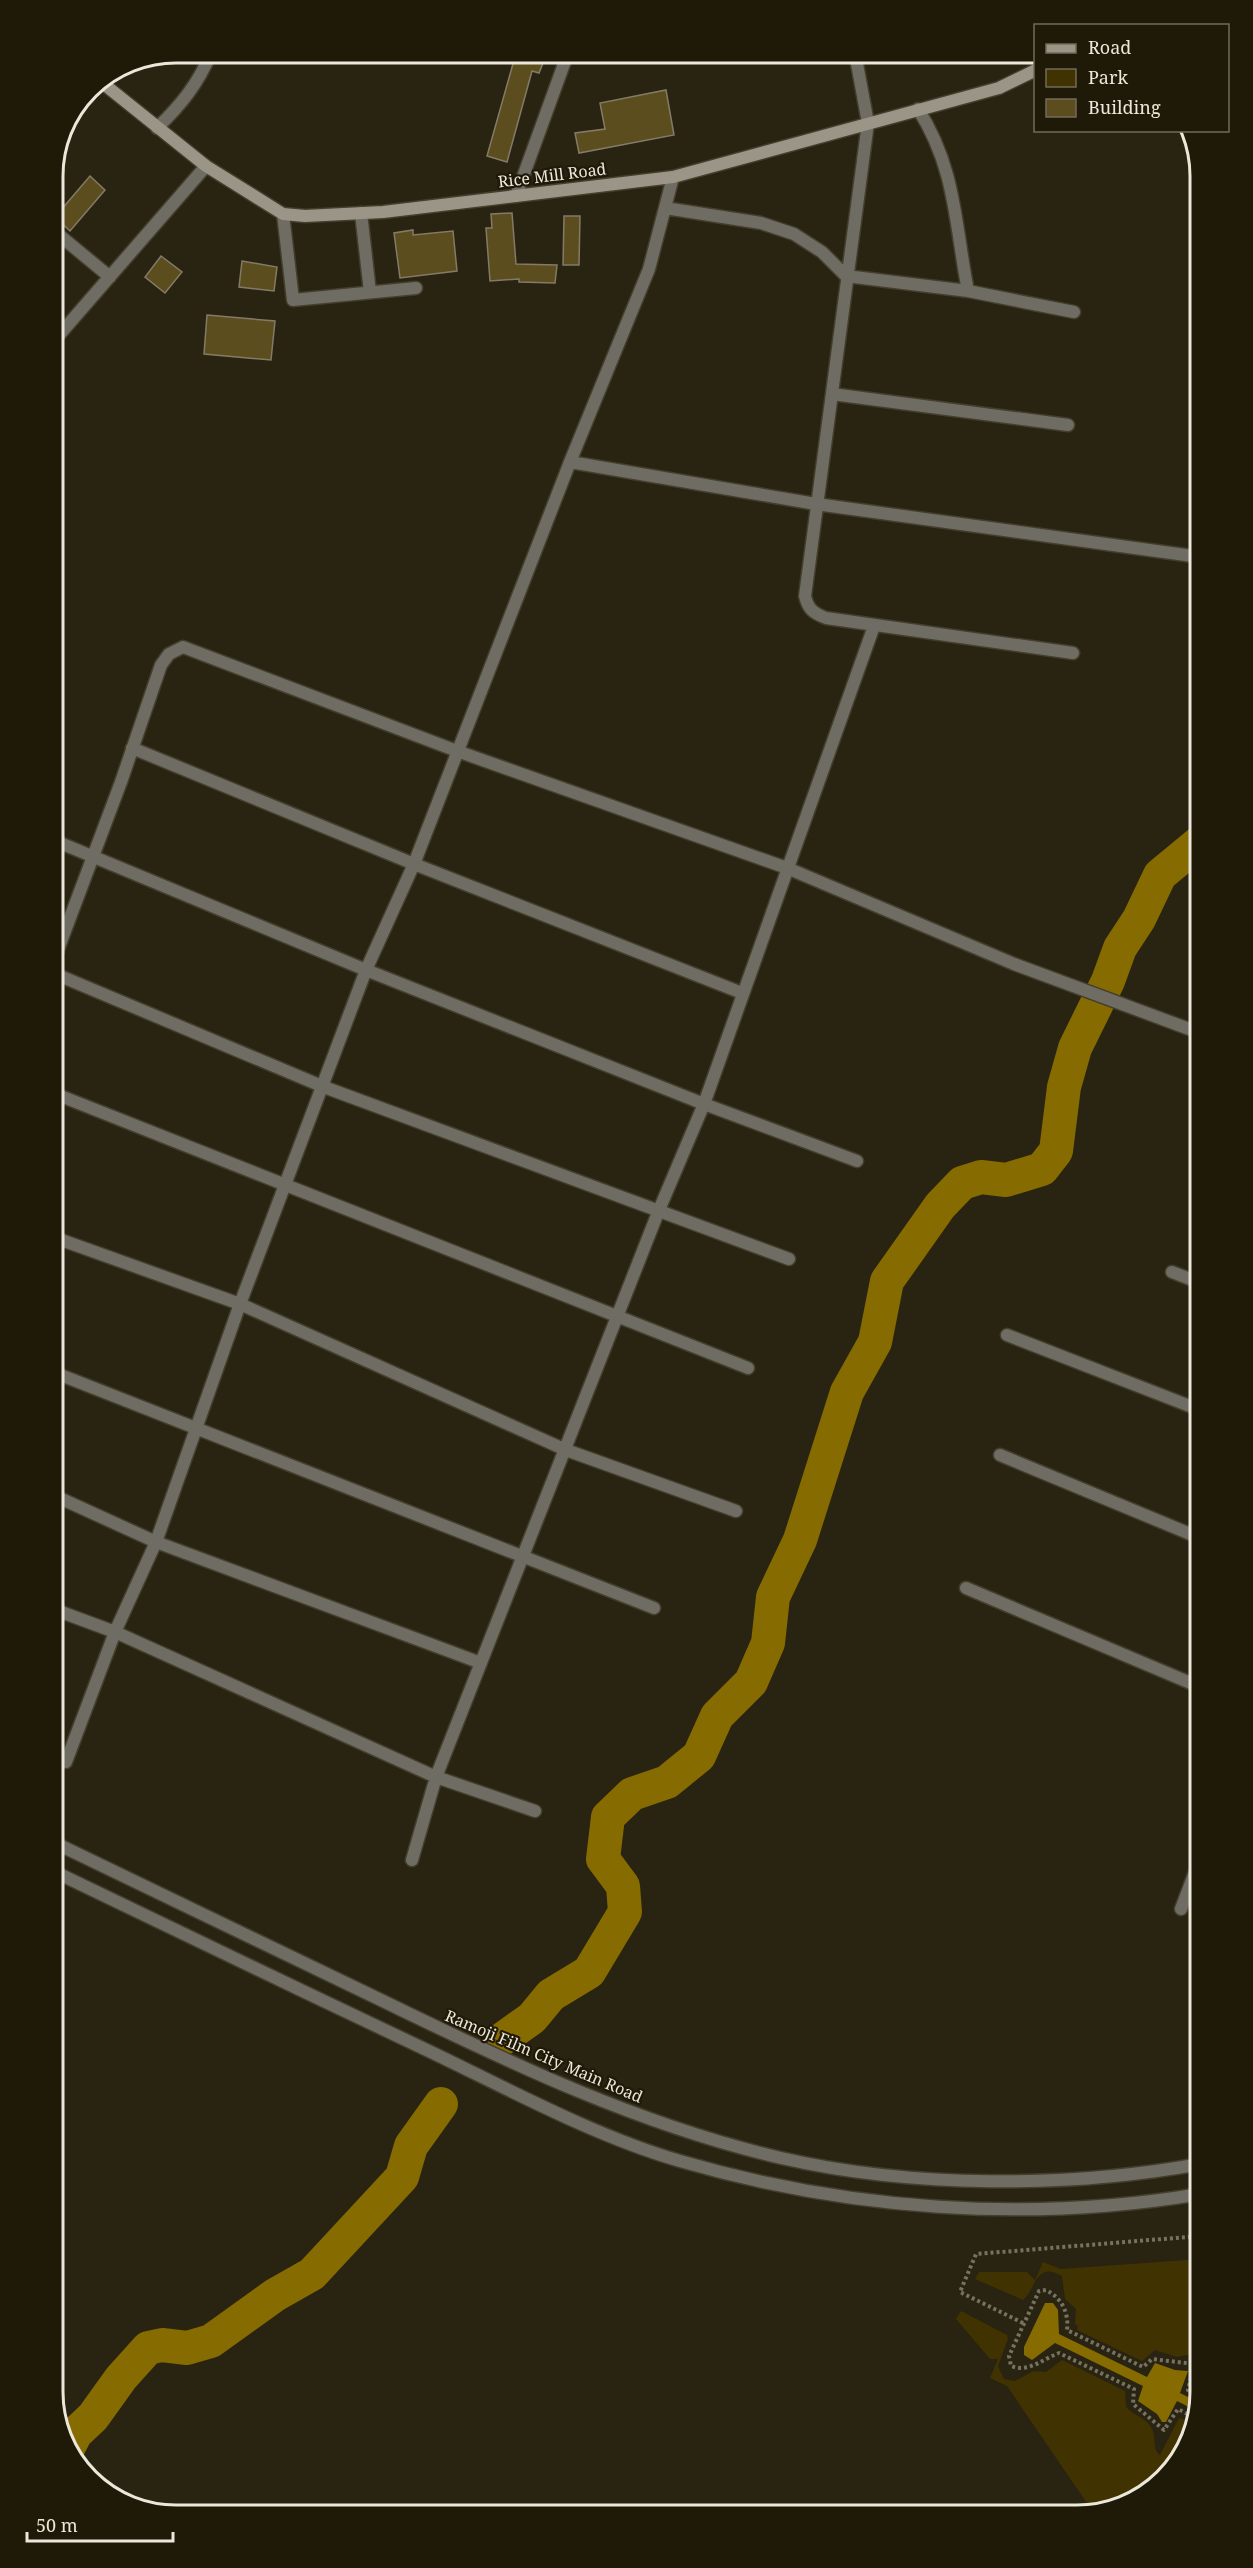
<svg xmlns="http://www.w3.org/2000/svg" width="1253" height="2568" viewBox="0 0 1253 2568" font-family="'Noto Serif',serif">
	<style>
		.green { fill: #413201 }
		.water { fill: #866b00 }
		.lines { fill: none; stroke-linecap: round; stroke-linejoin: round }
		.river { stroke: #866b00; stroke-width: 34 }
		.building { fill: #5c4d1f; stroke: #837b67; stroke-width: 1.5 }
		.minor-casing { stroke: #443e2d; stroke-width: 15 }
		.tertiary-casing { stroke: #443e2d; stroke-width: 15 }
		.secondary-casing { stroke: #443e2d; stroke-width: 15 }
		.path { stroke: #767161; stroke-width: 4; stroke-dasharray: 3 3; stroke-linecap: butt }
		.minor { stroke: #6f6c63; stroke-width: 12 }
		.tertiary { stroke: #6f6c63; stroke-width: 12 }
		.secondary { stroke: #9a9587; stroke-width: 12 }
		.labels { text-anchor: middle; stroke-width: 4.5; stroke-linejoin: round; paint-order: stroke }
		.street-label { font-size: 16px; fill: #ebe7db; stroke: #1f1908 }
		.rim { fill: none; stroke: #ebe7db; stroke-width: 3 }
	</style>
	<rect width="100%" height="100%" fill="#292311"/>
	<path class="green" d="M1200 2259V2358L1198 2353 1177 2357 1155 2350 1142 2361 1077 2330 1078 2326 1075 2324 1076 2309 1065 2299 1062 2276C1035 2261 1037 2288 1023 2300L975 2279 979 2272H1027L1035 2280 1043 2262 1061 2269Z
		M961 2311 1007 2335 1008 2339 998 2366 1004 2379 1015 2381 1033 2371 1046 2372 1062 2360 1125 2391 1126 2407C1134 2416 1147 2418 1152 2429 1157 2438 1151 2448 1160 2455L1179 2418 1192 2422 1180 2461 1124 2506 1093 2512 1007 2386 990 2378 998 2359H990L956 2319Z"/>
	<path class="water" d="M1045 2303H1053L1058 2310 1059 2334 1147 2377 1155 2363 1175 2370 1188 2371 1180 2393 1198 2402 1195 2410 1177 2401 1166 2422H1162L1157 2414 1138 2401 1143 2386 1055 2343 1032 2360 1024 2355V2347Z"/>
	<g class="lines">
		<path class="river" d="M504 2038 532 2018 551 1995 589 1972 625 1912 623 1886 603 1859 608 1817 632 1794 667 1782 699 1756 717 1716 751 1682 768 1643 773 1597 800 1540 847 1392 875 1342 887 1281 940 1206 962 1183 981 1177 1006 1180 1042 1169 1056 1151 1064 1087 1075 1048 1108 981 1120 948 1139 919 1160 875 1200 842
			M68 2448 76 2433 93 2417 121 2378 148 2348 162 2345 187 2348 211 2341 275 2295 312 2274 402 2177 411 2146 441 2104"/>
	</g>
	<path class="building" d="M516 53H547L539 73 532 71 507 162 487 156Z
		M666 90 674 135 579 153 575 133 605 129 600 103Z
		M90 176 105 190 70 231 55 217Z
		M512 213 516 264 557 265 555 283 519 282V279L490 281 486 228H492L491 214Z
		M564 216H580L579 265H563Z
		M413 230V235L453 231 457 271 400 278 394 233Z
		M161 256 182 272 165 293 145 277Z
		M242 261 277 267 274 291 239 287Z
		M207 315 275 321 271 360 204 354Z"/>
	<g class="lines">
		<defs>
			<path id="minor" d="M855 53 868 123 805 596C808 609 813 613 826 618L1073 653
				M918 109C956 168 955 225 968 291
				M157 128C181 105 198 84 211 53
				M516 196 568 53
				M665 208 761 223 794 234 822 252 846 276 968 291 1074 312
				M361 213 370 292
				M283 214 293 300 416 288
				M53 230 110 277
				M53 342 206 166
				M832 394 1068 425
				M570 462 816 504 1200 557
				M132 748 414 864 742 993
				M53 840 366 970 704 1104 857 1161
				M53 963 121 782 161 665 169 654 183 647 457 751 787 868 1014 964 1200 1033
				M53 973 324 1087 789 1259
				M53 1093 748 1368
				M53 1237 240 1304 566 1450 736 1511
				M1172 1272 1200 1283
				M1007 1335 1200 1410
				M53 1372 654 1608
				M1000 1455 1200 1538
				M53 1495 156 1542 481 1663
				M966 1588 1200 1687
				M53 1609 115 1632 436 1777 535 1811
				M66 1762 115 1632 156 1542 240 1304 366 970 414 864 570 462 649 269 673 177
				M412 1860 436 1777 659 1210 704 1104 874 626
				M1181 1909 1200 1859"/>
			<path id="tertiary" d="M53 1842C163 1895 273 1948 383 2001 512 2064 640 2125 781 2158 912 2188 1068 2188 1200 2164
				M53 1871C180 1932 306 1993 433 2053 512 2091 597 2137 680 2161 848 2210 1028 2223 1200 2194"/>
			<path id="secondary" d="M100 81 206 166 283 214 305 216 383 212 673 177 999 88 1036 70"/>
		</defs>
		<use href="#minor" class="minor-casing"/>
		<use href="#tertiary" class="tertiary-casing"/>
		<use href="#secondary" class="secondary-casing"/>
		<path class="path" d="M1023 2323 960 2292 976 2254 1200 2236
			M1193 2417 1178 2409 1164 2430 1133 2404 1134 2389 1059 2353C1043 2359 1028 2373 1011 2366L1009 2356 1039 2291 1046 2290C1062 2298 1069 2313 1067 2330L1143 2367 1152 2359 1194 2364 1188 2390 1200 2396"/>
		<use href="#minor" class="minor"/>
		<use href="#tertiary" class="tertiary"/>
		<use href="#secondary" class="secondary"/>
	</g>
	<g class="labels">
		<g class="street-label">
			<text transform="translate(552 175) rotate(-7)" y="6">Rice Mill Road</text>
			<text transform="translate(544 2056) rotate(23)" y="6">Ramoji Film City Main Road</text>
		</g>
	</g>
	<path d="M0 0H1253V2568H0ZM176 63H1077A113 113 0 0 1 1190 176V2392A113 113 0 0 1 1077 2505H176A113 113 0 0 1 63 2392V176A113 113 0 0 1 176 63Z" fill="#1f1908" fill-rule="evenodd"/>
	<path class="rim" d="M176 63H1077A113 113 0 0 1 1190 176V2392A113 113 0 0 1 1077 2505H176A113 113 0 0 1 63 2392V176A113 113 0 0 1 176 63Z"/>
	<rect x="1034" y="24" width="195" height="108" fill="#1f1908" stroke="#716b5c" stroke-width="1.5"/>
	<rect x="1046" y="44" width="30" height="9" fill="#9a9587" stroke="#716b5c" stroke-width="1.5"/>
	<text x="1088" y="54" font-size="18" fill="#ebe7db">Road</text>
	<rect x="1046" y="69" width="30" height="18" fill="#413201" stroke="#716b5c" stroke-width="1.5"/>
	<text x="1088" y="84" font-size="18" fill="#ebe7db">Park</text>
	<rect x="1046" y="99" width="30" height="18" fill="#5c4d1f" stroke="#716b5c" stroke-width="1.5"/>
	<text x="1088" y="114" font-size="18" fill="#ebe7db">Building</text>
	<path d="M27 2532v9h146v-9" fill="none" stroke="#ebe7db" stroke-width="3"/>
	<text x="36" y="2532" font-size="18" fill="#ebe7db" stroke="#1f1908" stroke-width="4.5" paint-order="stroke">50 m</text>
</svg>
